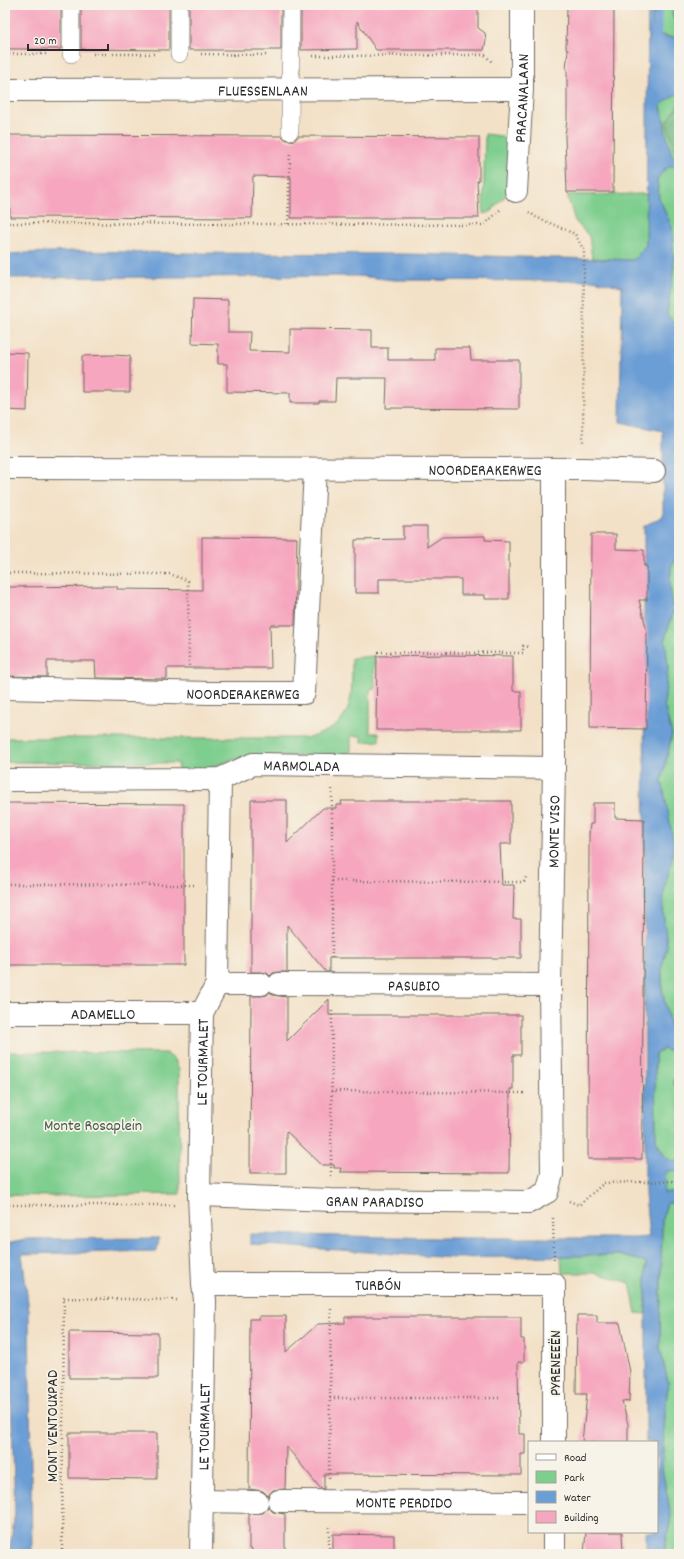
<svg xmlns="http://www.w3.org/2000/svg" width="684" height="1559" viewBox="0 0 684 1559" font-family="Dekko,sans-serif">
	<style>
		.green { fill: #7ece8e; stroke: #547c5c }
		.forest { fill: #66b179; stroke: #486e52 }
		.water { fill: #6c9ed6; stroke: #4c6480 }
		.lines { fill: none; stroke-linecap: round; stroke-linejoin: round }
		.stream { stroke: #6c9ed6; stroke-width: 8 }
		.building { fill: #f6a7bf }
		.pedestrian-casing { stroke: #716b62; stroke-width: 18 }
		.minor-casing { stroke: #716b62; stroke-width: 24 }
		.path { stroke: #716b62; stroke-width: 2.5; stroke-dasharray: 1 3; stroke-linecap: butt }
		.pedestrian { stroke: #fff; stroke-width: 17 }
		.minor { stroke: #fff; stroke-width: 22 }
		.labels { text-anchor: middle; stroke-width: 3.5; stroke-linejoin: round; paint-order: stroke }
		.street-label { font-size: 16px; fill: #2b2b2b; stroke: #f7f3e8 }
		.park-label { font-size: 16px; fill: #445c49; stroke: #f7f3e8 }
	</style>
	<rect width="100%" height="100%" fill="#f7f3e8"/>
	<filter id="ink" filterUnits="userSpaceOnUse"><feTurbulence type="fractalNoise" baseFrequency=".025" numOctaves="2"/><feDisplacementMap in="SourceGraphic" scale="8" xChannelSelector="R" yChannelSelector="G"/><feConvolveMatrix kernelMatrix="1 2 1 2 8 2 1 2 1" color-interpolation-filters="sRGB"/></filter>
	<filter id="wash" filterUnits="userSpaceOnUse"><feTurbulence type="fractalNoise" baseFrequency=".012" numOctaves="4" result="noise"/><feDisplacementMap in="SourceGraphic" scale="16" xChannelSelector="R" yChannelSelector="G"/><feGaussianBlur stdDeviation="0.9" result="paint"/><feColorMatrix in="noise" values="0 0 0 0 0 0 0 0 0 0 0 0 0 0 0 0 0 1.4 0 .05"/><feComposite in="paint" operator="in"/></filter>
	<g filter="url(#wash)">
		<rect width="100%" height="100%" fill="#f3e1c7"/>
		<path class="green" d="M656 5H679V342L667 314 668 308 663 206 659 198 657 179 667 137 661 105 674 38C652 34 648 26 656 5Z
			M485 134 509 137 507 194 490 212 483 214Z
			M648 194 646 245 634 260 592 258 589 236 575 221 567 195Z
			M679 554V1030L670 1026 662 989V966L667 946 663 911 664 888 671 865 662 780 672 734 664 705 668 667 665 638 673 613 670 586 671 568 676 556Z
			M374 656 375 689 370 690V733H379V741L362 742V736H351V751L349 754 233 759 203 771 178 770 177 763 5 762V738H303C310 738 317 735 324 732 357 719 351 687 352 658Z
			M664 1049 674 1054 676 1060 674 1083 677 1091 679 1092V1160L675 1162 666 1158 656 1141 655 1053Z
			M5 1052 166 1053 175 1060 179 1069 180 1194 50 1196 5 1195Z
			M679 1170V1193H664L666 1171Z
			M679 1202V1554H664L671 1516 662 1468 665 1416 668 1382 660 1348 662 1219 667 1203Z
			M619 1255 646 1262V1314L636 1313 630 1283 596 1273H562L561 1256Z"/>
		<path class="forest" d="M674 5H679V31L678 33 672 13Z
			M679 104V149L675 148 666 123Z"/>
		<path class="water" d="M648 5H656C651 17 650 34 666 37 671 37 675 38 679 35V95L676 94 661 105 665 128 672 156 679 162V164L666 168 657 179 659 198 672 227 674 268 667 314 675 324H679V554L676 556 671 568 670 586 673 613 665 638 668 667 664 705 672 734 662 780 674 844 671 865 664 888 663 911 667 947 662 966V989L670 1026 679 1030V1092L678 1091 674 1083 676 1060 674 1054 664 1049 655 1053 656 1141 666 1158 675 1162 679 1160V1170L666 1171 664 1193H679V1202L667 1203 662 1219 660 1348 668 1382 665 1416 662 1468 671 1516 664 1554H646V1532H657V1442H646V1262L619 1255 454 1258 250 1244V1234L439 1238H634L649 1237 645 1194 644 526 663 516V431L620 422 622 286 592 280 563 281 394 280 358 276 5 278V254L73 251 183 253 407 254 634 260 646 245Z
			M159 1238 157 1251 22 1254 29 1311 32 1554H9L15 1513 6 1243 26 1239Z"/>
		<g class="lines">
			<path class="stream" d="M657 44 658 5"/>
		</g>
		<g id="blocks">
			<path class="building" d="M5 5H61V49H5Z
				M81 5H169V50L81 49Z
				M189 5 281 6V50H189Z
				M403 5H478V28L485 33 486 40 484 50H376L357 21V49L301 50V6Z
				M567 5H614L613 192H567L565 136 567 120V69H566L568 50 566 49Z
				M5 135 282 136 285 139 290 141 295 140 298 136 479 137V181H477L479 218H291V177L253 176 252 218 10 217 9 179H5Z
				M193 299 228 300V332H250L249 351 290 352V329L372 330V348H388V360H435V348H470L471 360H519V409L386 408 387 378H336L335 401H319V403H290V393L227 392V364H218V344L192 343Z
				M5 352 28 353 27 411 5 410Z
				M113 355 130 356V392H82V356Z
				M403 526H427V547L442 537 485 536V540L509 541V599H485V595H461V579H379V593H355V540L403 539Z
				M591 534H616V549L644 550V566H647V600H639L647 631 646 729 590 728Z
				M202 537 297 538 295 625H270L271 668H167V679L96 678 95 661H47V677L5 676V587L117 586V589L202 590Z
				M447 655 513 656V691H521V730H376L377 656Z
				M251 800H287V843L323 808H336V805H342L341 801H511V844H500L502 885H514L513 919H521V958H329V972H326L287 925V972H279L273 973 270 976 267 973 261 972H251Z
				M5 803 184 804V965H5Z
				M593 803H615V818L644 819 642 1159H588L589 835 590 824H593Z
				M270 992 273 995 279 996 287 997V1041L329 999V1015H521V1055H513V1089H510L509 1173 340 1172 341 1168H334V1165H322L286 1131V1173H250L251 996H261L267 995Z
				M577 1315H597V1323H620L630 1372 629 1402 622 1401 628 1424V1442H582L587 1394H576Z
				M259 1316H286V1352L318 1324 345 1323V1317H521V1339H524V1362H518L519 1434H525V1454H521V1475L324 1474V1489H321L286 1446 285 1489 273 1490 268 1496 263 1491 249 1489 250 1319H259Z
				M69 1332 158 1333V1378H69Z
				M69 1433H157V1479L69 1478Z
				M268 1507 273 1512 285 1514V1554H252V1549H249V1514L263 1513Z
				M586 1532H622L623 1554H584Z
				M333 1534 394 1535V1554H333Z"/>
		</g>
	</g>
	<g filter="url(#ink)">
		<use href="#blocks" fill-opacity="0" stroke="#716b62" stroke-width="1"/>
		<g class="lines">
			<defs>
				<path id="pedestrian" d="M71 5V54
					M179 54V5
					M290 131 291 5"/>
				<g id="minor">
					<path id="s1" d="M5 90 522 89"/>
					<path id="s2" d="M516 191 522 89V5"/>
					<path id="s3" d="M5 468 583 469 654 471"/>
					<path id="s4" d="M5 688 209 693H304L315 469"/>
					<path id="s5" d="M5 780 220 779 253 764 554 768"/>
					<path d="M217 984H261"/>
					<path id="s6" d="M279 984 550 985"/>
					<path id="s7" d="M5 1013H202"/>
					<path id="s8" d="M199 1195 331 1200 529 1202 547 1192 552 1174 550 985 554 768V470"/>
					<path id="s9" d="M203 1284H554V1442"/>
					<path d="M201 1501 257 1502"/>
					<path id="s10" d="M279 1501 529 1502"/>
					<path id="s11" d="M201 1554 205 1300 203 1284 199 1195 202 1013 217 984 220 779"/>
					<path d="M554 1554V1532"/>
				</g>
			</defs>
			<use href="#pedestrian" class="pedestrian-casing"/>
			<use href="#minor" class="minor-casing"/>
			<path class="path" d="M5 54H48
				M93 54H156
				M201 54 268 55
				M313 56 485 55 493 63
				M529 212 536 217 575 234 584 251 583 444
				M5 223 484 225 501 209
				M288 224 290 152
				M5 573 170 574 188 581 189 668
				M378 652 523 653V646L529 647
				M332 789V960
				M332 881 524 882 526 877
				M5 884 194 885
				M331 1091 526 1093
				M331 1176 332 1009
				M569 1201 579 1205 604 1183 679 1181
				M5 1205H174
				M553 1218 554 1259
				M330 1398H501
				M329 1478 331 1309
				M329 1527V1554
				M62 1554 64 1298 180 1300"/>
			<use href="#pedestrian" class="pedestrian"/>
			<use href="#minor" class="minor"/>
		</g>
	</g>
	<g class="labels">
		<g class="street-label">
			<text dy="6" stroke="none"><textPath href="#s1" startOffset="258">FLUESSENLAAN</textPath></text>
			<text dy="6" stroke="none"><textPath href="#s2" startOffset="93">PRACANALAAN</textPath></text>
			<text dy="6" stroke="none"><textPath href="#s3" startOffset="480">NOORDERAKERWEG</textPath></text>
			<text dy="6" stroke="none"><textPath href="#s4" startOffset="238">NOORDERAKERWEG</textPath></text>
			<text dy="6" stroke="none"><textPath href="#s5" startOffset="300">MARMOLADA</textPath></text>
			<text dy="6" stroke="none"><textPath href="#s8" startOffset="712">MONTE VISO</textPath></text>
			<text dy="6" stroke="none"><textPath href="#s6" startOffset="135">PASUBIO</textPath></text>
			<text dy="6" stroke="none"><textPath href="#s7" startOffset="98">ADAMELLO</textPath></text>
			<text dy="6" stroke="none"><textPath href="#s11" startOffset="492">LE TOURMALET</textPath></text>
			<text dy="6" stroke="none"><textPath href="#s8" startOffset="176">GRAN PARADISO</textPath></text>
			<text dy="6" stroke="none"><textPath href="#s9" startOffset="175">TURBÓN</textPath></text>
			<text transform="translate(554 1363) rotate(-90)" y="6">PYRENEEËN</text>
			<text transform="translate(51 1426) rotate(-90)" y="6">MONT VENTOUXPAD</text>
			<text dy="6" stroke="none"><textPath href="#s11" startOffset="127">LE TOURMALET</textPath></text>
			<text dy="6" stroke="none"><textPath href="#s10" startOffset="125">MONTE PERDIDO</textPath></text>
		</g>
		<g class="park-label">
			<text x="93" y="1130">Monte Rosaplein</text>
		</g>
	</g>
	<rect width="684" height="1559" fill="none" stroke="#f7f3e8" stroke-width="20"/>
	<rect x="528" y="1441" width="130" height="92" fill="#f7f3e8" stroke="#a5a39c"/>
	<rect x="536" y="1454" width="20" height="6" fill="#ffffff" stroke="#a5a39c"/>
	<text x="564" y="1461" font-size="12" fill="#2b2b2b">Road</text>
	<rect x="536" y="1471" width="20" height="12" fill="#7ece8e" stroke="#a5a39c"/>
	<text x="564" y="1481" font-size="12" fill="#2b2b2b">Park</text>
	<rect x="536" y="1491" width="20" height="12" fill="#6c9ed6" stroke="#a5a39c"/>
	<text x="564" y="1501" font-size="12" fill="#2b2b2b">Water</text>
	<rect x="536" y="1511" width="20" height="12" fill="#f6a7bf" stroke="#a5a39c"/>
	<text x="564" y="1521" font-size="12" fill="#2b2b2b">Building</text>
	<path d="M28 44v6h80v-6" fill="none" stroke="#2b2b2b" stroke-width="2"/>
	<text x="34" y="44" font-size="12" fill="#2b2b2b" stroke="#f7f3e8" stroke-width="3" paint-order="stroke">20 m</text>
</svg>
